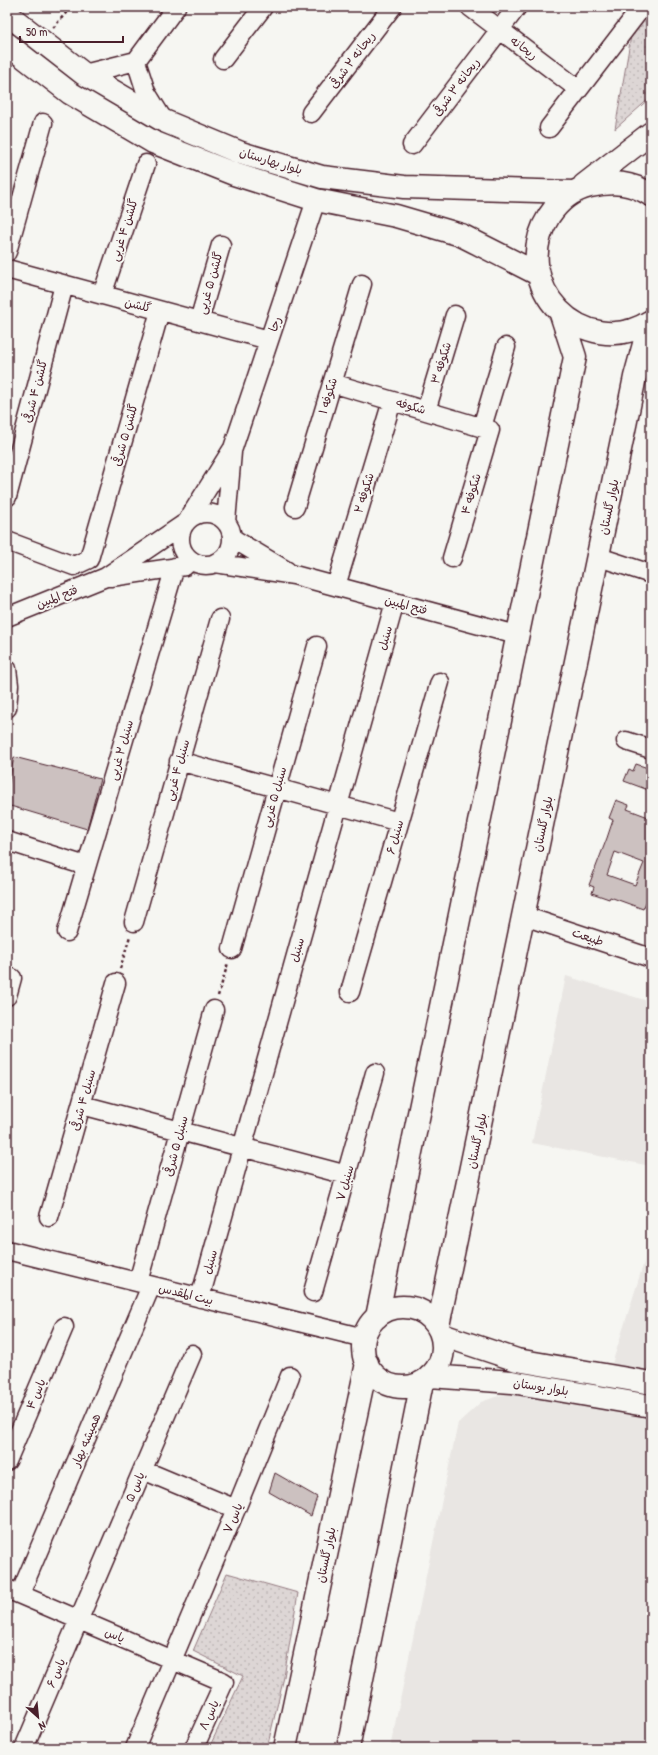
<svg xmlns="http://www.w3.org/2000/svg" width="658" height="1755" viewBox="0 0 658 1755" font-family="'Patrick Hand','Playpen Sans Arabic',sans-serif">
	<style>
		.built { fill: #e9e6e3 }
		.park { fill: url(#park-dots); stroke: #947a80 }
		.building { fill: #ccc1c0; stroke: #4a1f2b; fill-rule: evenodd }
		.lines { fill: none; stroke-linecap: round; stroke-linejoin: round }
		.minor-casing { stroke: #4a1f2b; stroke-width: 21 }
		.major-casing { stroke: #4a1f2b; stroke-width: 25 }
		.path { stroke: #4a1f2b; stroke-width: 2.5; stroke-dasharray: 3 3; stroke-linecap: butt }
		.minor { stroke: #f6f6f2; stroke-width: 18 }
		.major { stroke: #f6f6f2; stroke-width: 22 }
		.labels { text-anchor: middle; stroke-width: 4; stroke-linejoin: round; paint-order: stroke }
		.street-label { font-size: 12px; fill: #4a1f2b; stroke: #f6f6f2 }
	</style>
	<defs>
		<pattern id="park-dots" width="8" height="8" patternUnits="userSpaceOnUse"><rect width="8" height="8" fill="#ddd6d5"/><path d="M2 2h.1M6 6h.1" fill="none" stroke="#bfb7b7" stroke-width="1.8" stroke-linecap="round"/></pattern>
	</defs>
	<rect width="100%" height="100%" fill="#f6f6f2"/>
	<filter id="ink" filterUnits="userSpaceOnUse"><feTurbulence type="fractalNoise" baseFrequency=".025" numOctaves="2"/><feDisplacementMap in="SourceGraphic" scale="8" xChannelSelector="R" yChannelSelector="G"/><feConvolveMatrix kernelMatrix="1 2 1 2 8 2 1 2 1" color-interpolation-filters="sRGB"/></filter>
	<g filter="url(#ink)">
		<path class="built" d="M566 976 651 1002V1166L532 1143Z
			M651 1240V1371L612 1364Z
			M507 1393 621 1410 651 1418V1748H390L458 1423 481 1402Z"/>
		<path class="park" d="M636 7H651V97L615 129Z
			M227 1573 298 1593 284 1677 267 1748H209L243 1676 193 1651Z"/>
		<path class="building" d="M14 757 100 779 87 829 7 805V792Z
			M636 764 651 769 648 777 651 778V791L624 781 629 769 633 771Z
			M616 800 629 805 627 809 651 818V901L647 900 643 909 610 897 609 899 592 893 594 887 589 885 607 838 613 820 609 818ZM615 852 644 863 635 885 607 875Z
			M275 1473 317 1497 311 1516 269 1492Z"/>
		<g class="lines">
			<defs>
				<path id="minor" d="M470 7 578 89
					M223 59 263 7
					M136 61 146 92 164 121
					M136 61 176 7
					M84 74 136 61
					M311 113 392 7
					M549 128 642 7
					M412 145 517 7
					M7 252 43 123
					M7 269 269 340
					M102 295 146 164
					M199 321 221 245
					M332 383 490 430 452 558
					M426 411 455 315
					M482 427 506 347
					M7 497 64 285
					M295 507 362 284
					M180 539a26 26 0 1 1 52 0a26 26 0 1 1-52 0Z
					M189 518 233 448 316 200
					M226 522 232 452
					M232 538 287 571
					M7 541 74 566 89 559 160 311
					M599 557 651 574
					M215 563 294 575 517 635
					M111 577 185 566
					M336 586 392 401
					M7 617 106 577 184 524
					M7 669 9 685 7 708
					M626 741 651 749
					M179 761 399 822
					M7 841 86 866
					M524 916 651 958
					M134 922 220 619
					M67 932 175 567
					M232 949 317 646
					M350 992 440 682
					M7 996 12 978
					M82 1105 347 1175
					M49 1217 116 983
					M7 1250 364 1338
					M138 1282 214 1010
					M313 1292 375 1073
					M200 1298 395 602
					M7 1461 64 1327
					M143 1470 236 1509
					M7 1589 224 1682 194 1748
					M20 1594 151 1286
					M24 1748 192 1354
					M135 1748 236 1509 290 1376"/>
				<path id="major" d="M7 14 84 74 164 121 241 153 322 177 404 187 573 192
					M7 44 70 93 153 142 234 174 316 200 396 216 461 235 538 274
					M584 185 651 133
					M651 195C631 182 613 181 590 186 573 190 559 201 549 216 506 284 584 364 651 321
					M363 1347a40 40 0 1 1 80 0a40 40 0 1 1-80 0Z
					M377 1317 575 357 561 314
					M438 1326 635 377 650 322
					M442 1335 517 1360 651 1383
					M430 1376 512 1382 651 1406
					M285 1748 367 1363
					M348 1748 422 1382"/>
			</defs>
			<use href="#minor" class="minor-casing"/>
			<use href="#major" class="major-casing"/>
			<path class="path" d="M53 28 71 7
				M120 969 130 936
				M218 996 228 963"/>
			<use href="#minor" class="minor"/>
			<use href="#major" class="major"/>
		</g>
	</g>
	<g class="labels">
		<g class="street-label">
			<text transform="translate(524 48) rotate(37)" y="4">ریحانه</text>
			<text transform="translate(352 60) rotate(-53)" y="4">ریحانه ۲ شرقی</text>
			<text transform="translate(456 87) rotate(-53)" y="4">ریحانه ۳ شرقی</text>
			<text transform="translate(271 161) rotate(17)" y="4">بلوار بهارستان</text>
			<text transform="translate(124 230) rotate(-72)" y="4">گلشن ۴ غربی</text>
			<text transform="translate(210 283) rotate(-74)" y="4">گلشن ۵ غربی</text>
			<text transform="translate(138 305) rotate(15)" y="4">گلشن</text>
			<text transform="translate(275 324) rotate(-71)" y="4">رجا</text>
			<text transform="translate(441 363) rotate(-73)" y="4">شکوفه ۳</text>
			<text transform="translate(35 391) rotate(-75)" y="4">گلشن ۴ شرقی</text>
			<text transform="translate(328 396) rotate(-73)" y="4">شکوفه ۱</text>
			<text transform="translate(411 406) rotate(16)" y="4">شکوفه</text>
			<text transform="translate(125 435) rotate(-74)" y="4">گلشن ۵ شرقی</text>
			<text transform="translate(364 493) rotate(-73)" y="4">شکوفه ۲</text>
			<text transform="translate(471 494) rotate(-73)" y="4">شکوفه ۴</text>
			<text transform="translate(609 507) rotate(-78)" y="4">بلوار گلستان</text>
			<text transform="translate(57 597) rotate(-22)" y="4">فتح المبین</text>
			<text transform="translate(406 605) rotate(15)" y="4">فتح المبین</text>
			<text transform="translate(385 638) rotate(-74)" y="4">سنبل</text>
			<text transform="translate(121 750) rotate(-74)" y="4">سنبل ۲ غربی</text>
			<text transform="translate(177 770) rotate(-74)" y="4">سنبل ۴ غربی</text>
			<text transform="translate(274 797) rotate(-74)" y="4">سنبل ۵ غربی</text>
			<text transform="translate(543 824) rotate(-78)" y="4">بلوار گلستان</text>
			<text transform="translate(395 837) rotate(-74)" y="4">سنبل ۶</text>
			<text transform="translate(588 937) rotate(19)" y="4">طبیعت</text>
			<text transform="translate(297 950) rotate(-74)" y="4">سنبل</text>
			<text transform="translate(83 1100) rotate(-74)" y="4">سنبل ۴ شرقی</text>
			<text transform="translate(477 1141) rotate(-78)" y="4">بلوار گلستان</text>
			<text transform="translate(176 1146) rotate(-75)" y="4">سنبل ۵ شرقی</text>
			<text transform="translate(345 1183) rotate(-74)" y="4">سنبل ۷</text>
			<text transform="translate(210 1262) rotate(-74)" y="4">سنبل</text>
			<text transform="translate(186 1294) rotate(14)" y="4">بیت المقدس</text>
			<text transform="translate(541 1387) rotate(9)" y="4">بلوار بوستان</text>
			<text transform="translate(36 1394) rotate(-67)" y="4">یاس ۴</text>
			<text transform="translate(86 1440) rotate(-67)" y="4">همیشه بهار</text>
			<text transform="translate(135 1487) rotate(-67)" y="4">یاس ۵</text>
			<text transform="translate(233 1518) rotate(-67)" y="4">یاس ۷</text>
			<text transform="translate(326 1555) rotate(-78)" y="4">بلوار گلستان</text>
			<text transform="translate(115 1635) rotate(23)" y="4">یاس</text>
			<text transform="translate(56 1673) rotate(-67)" y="4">یاس ۶</text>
			<text transform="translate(209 1715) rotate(-65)" y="4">یاس ۸</text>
		</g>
	</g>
	<rect width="658" height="1755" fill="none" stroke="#f6f6f2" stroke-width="24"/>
	<rect x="12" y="12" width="634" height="1731" fill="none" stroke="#4a1f2b" stroke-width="1.5" filter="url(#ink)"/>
	<g transform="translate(38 1717) rotate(153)" stroke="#f6f6f2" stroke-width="3" paint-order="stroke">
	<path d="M0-3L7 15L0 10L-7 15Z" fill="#4a1f2b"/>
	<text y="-6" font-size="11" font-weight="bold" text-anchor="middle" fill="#4a1f2b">N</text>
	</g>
	<path d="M20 36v6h103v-6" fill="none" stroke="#4a1f2b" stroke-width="2"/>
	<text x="26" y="36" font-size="12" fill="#4a1f2b" stroke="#f6f6f2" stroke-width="3" paint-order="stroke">50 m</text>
</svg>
